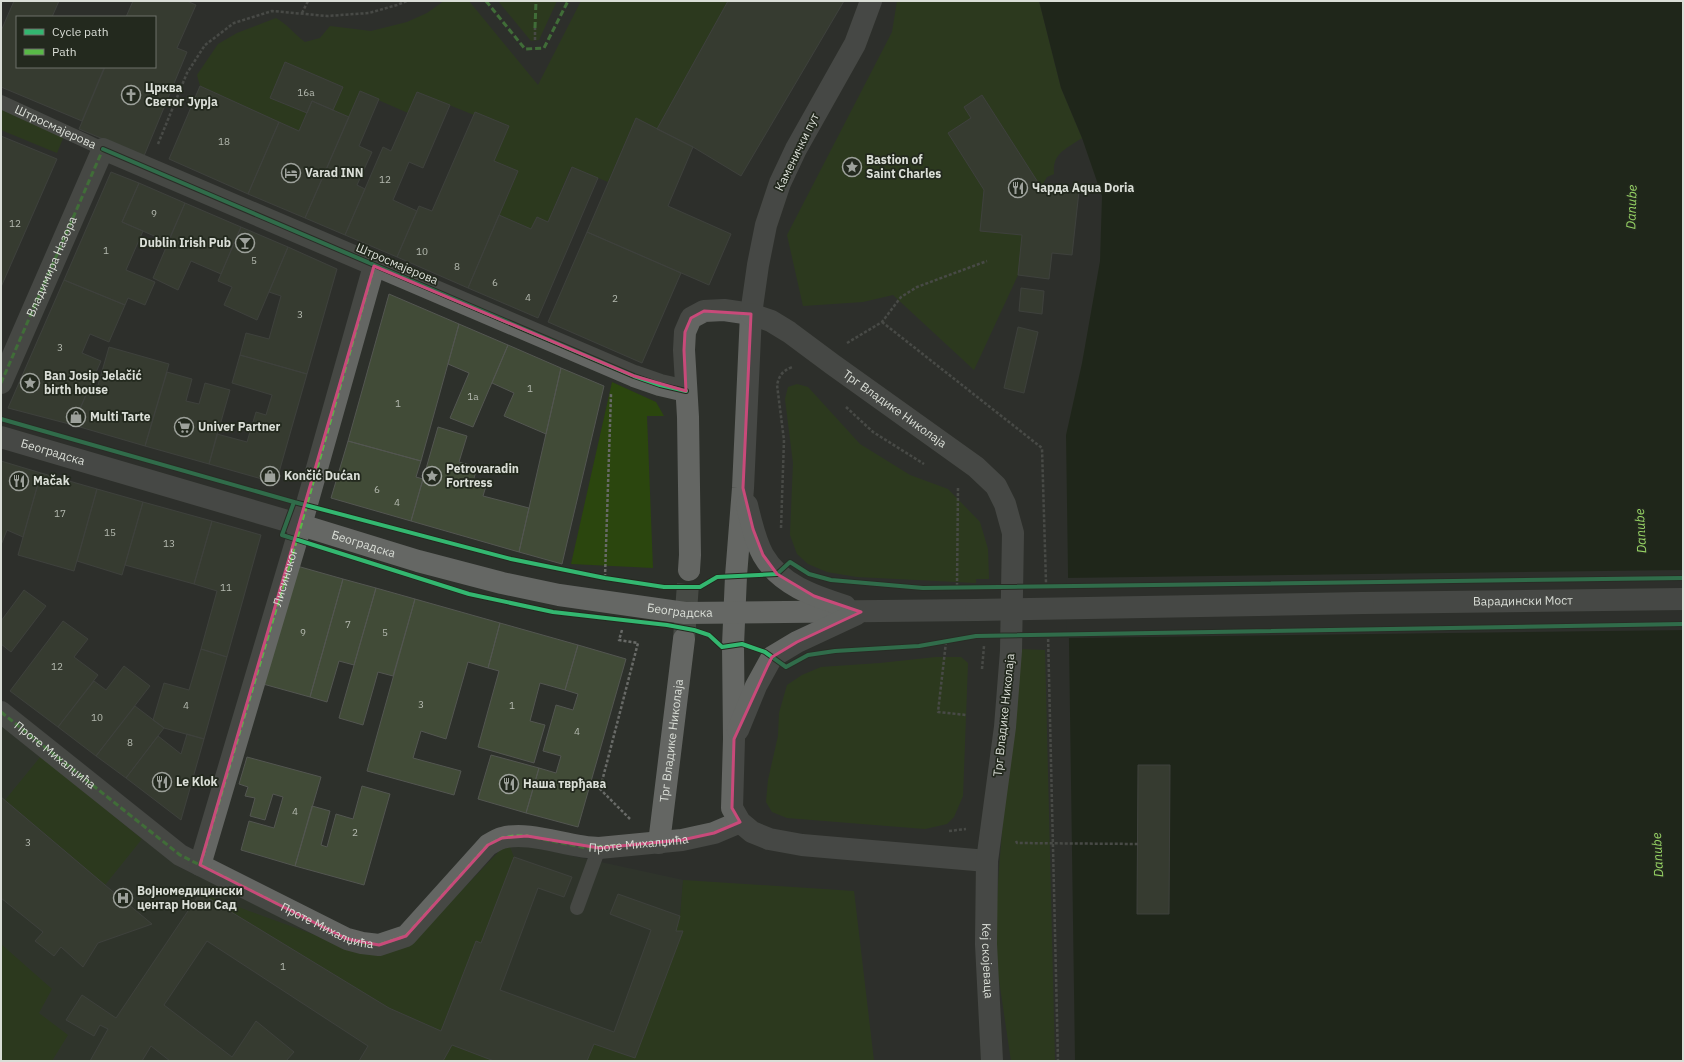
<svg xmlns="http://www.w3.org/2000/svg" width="1684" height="1062" viewBox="0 0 1684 1062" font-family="'IBM Plex Sans',sans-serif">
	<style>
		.built { fill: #323b2c }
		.green { fill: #2b460e }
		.water { fill: #0f1c06 }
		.pier { fill: #2d302b }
		.building { fill: #414b37; stroke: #535651 }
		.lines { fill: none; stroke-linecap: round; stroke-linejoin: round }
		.minor-tunnel { stroke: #474a45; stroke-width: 22; stroke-dasharray: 22 11; stroke-linecap: butt }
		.path { stroke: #686a67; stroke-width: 2.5; stroke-dasharray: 3 2; stroke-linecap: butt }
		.service { stroke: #646663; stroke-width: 14 }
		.minor { stroke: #646663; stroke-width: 22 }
		.secondary { stroke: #656764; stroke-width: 22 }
		.secondary-bridge { stroke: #656764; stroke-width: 22 }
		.quiet { stroke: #58b947; stroke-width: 3; stroke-dasharray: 6 3; stroke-linecap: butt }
		.cycleway-casing { stroke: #23291e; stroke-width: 6 }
		.cycleway { stroke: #33b770; stroke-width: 4 }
		.marked { fill: none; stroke: #c84a7a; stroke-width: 3; stroke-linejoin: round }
		.labels { text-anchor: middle; stroke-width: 3.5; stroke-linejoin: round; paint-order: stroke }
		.number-label { font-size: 10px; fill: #b4b9af }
		.poi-label { font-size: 12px; font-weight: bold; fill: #daded7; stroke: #23291e; text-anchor: start }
		.street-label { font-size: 12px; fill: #daded7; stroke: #23291e }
		.water-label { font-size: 13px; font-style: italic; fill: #97d465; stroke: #23291e }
	</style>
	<rect width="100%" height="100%" fill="#2d302b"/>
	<path class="built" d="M1 721 179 867 348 947 436 917 508 842 683 880 680 916 677 931 784 937 798 1061H12L1 946Z"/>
	<path class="green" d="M444 1H469L538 85 581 1H728L657 129 636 118 608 182 571 167 548 222 537 217 531 229 499 215 518 172 494 161 474 115 417 92 408 113 360 92 349 117 333 110 343 87 285 62 270 98 307 113 299 131 200 86 197 75 218 44 237 33 276 18C287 24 294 34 305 42L320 38 330 26 371 31 407 22 427 13Z
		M498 1H557L539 40 531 41Z
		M897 1H1039L1061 88 1082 138C1066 149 1052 153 1054 174L1047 177 1041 187 982 95 964 107 971 118 948 133 984 190 980 231 1022 235 1018 275 974 370 893 295 863 302 803 306 787 235 892 32Z
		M1 108 64 136 57 153 1 130Z
		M612 382 656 402 664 416H647L653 568 571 564Z
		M797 384 808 387 860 444 910 475 948 489 980 522 988 549 989 579H976V583L857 577 827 572 808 564 797 554 790 535 793 463 785 399 788 387Z
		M1017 649 1045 650 1055 1061H1011L994 946 999 869Z
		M936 657H961L968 663 963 796 954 817 947 824 925 829 787 818 772 812 766 802 768 780 778 736 779 713 787 685 802 675 821 667 880 663Z
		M41 756 142 839 105 885 5 800Z
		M508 842 514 857 481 943 476 941 441 1031 389 1008 200 893 348 947 436 917Z
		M683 880 854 891 874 1061H587L594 1044 635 1058 682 931H676L680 916Z
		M1 944 52 989 39 1013 68 1035 52 1061H1Z
		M452 1045 494 1061H443Z"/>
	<path class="water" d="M1039 1H1683V1061H1075L1066 435 1082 363 1100 261 1102 196 1082 138 1061 88Z"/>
	<path class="pier" d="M1683 570V630L1067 638 1066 578Z"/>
	<path class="building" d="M14 1H59L52 17H17V67L104 68 82 121 1 87V31Z
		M133 1H187L196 5 177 48 187 52 144 156 79 129 105 67H155V17H126Z
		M728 1H844L741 176 693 147 657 129Z
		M285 62 343 87 333 110 312 101 307 113 270 98Z
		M200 86 279 122 248 194 169 159Z
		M360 91 379 99 359 146 372 152 357 185 365 189 345 235 305 218Z
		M417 92 450 105 423 168 409 162 393 200 417 211 397 257 345 235 383 147 391 151Z
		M982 95 1041 187 1079 191 1072 255 1052 253 1049 279 1018 275 1022 235 980 231 984 190 948 133 971 118 964 107Z
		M312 101 349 117 305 218 248 194 279 122 299 131Z
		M475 112 509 126 494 161 518 171 468 288 397 257 419 206 432 211Z
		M636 118 693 147 668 206 731 234 709 285 587 232Z
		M1 136 57 159 1 287Z
		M572 167 598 178 538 318 468 288 499 215 531 229 537 217 548 222Z
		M111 172 139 183 122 222 143 231 126 270 155 282 145 305 128 298 125 305 64 280Z
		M139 183 185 203 168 242 122 222Z
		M185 203 241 227 221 274 191 261 178 290 153 278Z
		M241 227 288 247 257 320 224 305 232 287 218 281Z
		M587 232 681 273 642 363 548 322Z
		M288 247 337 269 307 374 240 355 246 333 269 339 281 296 269 292Z
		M64 280 125 305 109 342 90 334 82 353 101 361 73 425 8 408Z
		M1021 288 1044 291 1042 314 1019 311Z
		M389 294 459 324 421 461 348 441Z
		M459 324 508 345 473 427 450 418 469 373 448 364Z
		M1018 327 1038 332 1024 393 1004 388Z
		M508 345 561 368 546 434 504 416 514 393 492 383Z
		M109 347 169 364 145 446 73 425 88 390 96 392Z
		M240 355 307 374 276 483 209 464 217 434 247 442 256 412 266 415 272 395 232 383Z
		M561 368 604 386 562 564 519 552Z
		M167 372 192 379 186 401 199 404 205 383 230 390 209 464 145 446Z
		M438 427 467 436 459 462 477 467 473 482 486 486 483 496 529 508 519 552 411 521Z
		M348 441 421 461 416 477 423 479 411 521 331 498Z
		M1 461 41 473 23 537 7 530 1 545Z
		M41 473 97 489 74 571 18 555Z
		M97 489 143 502 122 575 77 561Z
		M143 502 212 521 194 584 125 565Z
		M212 521 261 535 227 657 201 649 217 591 194 584Z
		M297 566 343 579 310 697 263 684Z
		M343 579 376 588 354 665 339 661 327 702 310 697Z
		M376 588 415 599 393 676 378 672 363 725 339 718Z
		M24 590 46 606 11 652 1 644V621Z
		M415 599 500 623 488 668 468 662 446 739 421 731 413 758 461 771 454 795 367 771Z
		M63 621 88 639 74 657 98 675 58 727 10 691Z
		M500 623 578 645 565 690 540 683 530 721 545 725 534 763 478 747 499 671 488 668Z
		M578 645 626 659 578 827 526 813 539 768 556 773 561 756 543 751 556 705 573 710 578 694 565 690Z
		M201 649 227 657 204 739 164 728 153 720 164 683 189 690Z
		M124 666 150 686 96 756 58 727 94 681 106 690Z
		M135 706 164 728 126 778 96 756Z
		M187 734 204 739 181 820 126 778 158 736 181 754Z
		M491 755 539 768 526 813 478 799Z
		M247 757 321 777 295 866 241 850 249 821 274 828 283 797 273 794 265 820 250 816 255 798 245 796 248 787 239 784Z
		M1138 765H1170L1169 914H1137Z
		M362 786 390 794 364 885 295 866 312 806 330 811 321 845 327 847 336 814 353 819Z
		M1 797 105 885 152 924 98 943 83 967 61 947 54 956 35 941 43 932 1 898Z
		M514 857 572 877 564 897 538 888 500 990 614 1032 651 930 610 914 618 894 680 916 676 931H683L635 1058 594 1044 587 1061H494L452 1045 443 1061H359L368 1046 207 941 164 1005 232 1057 256 1021 294 1052 286 1061H170L151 1046 142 1061H90L108 1029 100 1025 94 1036 66 1020 82 995 116 1018 200 893 389 1008 441 1031 476 941 481 943Z"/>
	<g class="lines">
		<path class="minor-tunnel" d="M684 639 689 570"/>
		<path class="path" d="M302 13 308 1
			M535 40V28
			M158 144 187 73 205 45 234 23 272 11 327 16 369 13 397 5 407 1
			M882 322 1042 448 1046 583
			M847 343 882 322 901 297 917 287 987 261
			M846 407 873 432 924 464
			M781 528 784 440 777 385C779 376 782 371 792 367
			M605 577 611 394
			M857 582 874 584
			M957 586 958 487
			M622 630 619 640 638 643 600 789 630 819
			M1048 634 1058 1061
			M946 642 938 712 966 715
			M842 650 919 646 970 637
			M982 669 984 646
			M949 831 966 829
			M1016 841 1017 843 1138 844"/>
		<g class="service">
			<path id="s1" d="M1 102 103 149"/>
			<path d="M577 908 599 848"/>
		</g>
		<g class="minor">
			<path d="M1 383 103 149 634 376 660 385 686 391"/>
			<path d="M689 570 690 555 688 417 684 350 685 332 691 318 704 311 724 310 751 314"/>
			<path id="s2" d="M1 712 180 855 347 939 362 943 379 945 406 936 488 845C493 842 498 839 502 838 530 830 569 848 599 848L682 840 714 833 740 822"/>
			<path id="s3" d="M659 843 684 639"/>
			<path id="s4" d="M200 865 301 525 374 266"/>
		</g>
		<g class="secondary">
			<path d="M871 1 855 44 796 149 780 183 766 225 758 265 751 314 743 488 736 576 733 645 734 739 732 808 740 822 752 832 769 839 802 845 987 861"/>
			<path id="s5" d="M751 314 771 321 789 332 832 364 976 467 996 486 1005 504 1013 533 1011 651 1005 727 987 861 986 944 992 1061"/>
			<path id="s6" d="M1 437 301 525 418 561 502 583 559 595 685 613 976 610"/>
			<path d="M747 505C751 522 755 540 763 555 780 585 814 596 845 606"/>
			<path id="s7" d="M1363 603 1683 599"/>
			<path d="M738 730 756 686 772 657 797 642 857 614"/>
		</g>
		<path class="secondary-bridge" d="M976 610 1363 603"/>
		<g class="quiet">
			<path d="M486 1 525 49 544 48 568 1"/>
			<path d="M535 28 536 1"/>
			<path id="s8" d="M1 383 103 149 105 150"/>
			<path d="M1 712 180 855 347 939 362 943 379 945 406 936 488 845 502 838 514 836H527L587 848 659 843"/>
			<path d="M200 865 301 525 374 266"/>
		</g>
		<defs>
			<path id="cycleway" d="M103 149 634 376 660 385 686 391
				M1 419 294 502 511 559 605 578 664 587H700L717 577 777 574 790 562 809 574 831 580 923 588 1683 578
				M294 502 282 535 469 594 553 612 667 625 694 630 709 635 722 647 742 644 765 652 786 667 808 655 835 651 919 646 976 636 1683 624"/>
		</defs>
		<use href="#cycleway" class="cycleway-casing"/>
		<use href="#cycleway" class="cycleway"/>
	</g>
	<path d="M0 0H1684V1062H0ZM374 266 634 376 686 391 684 350 685 332 691 318 704 311 751 314 743 488 753 529 763 555 777 574 814 596 861 612 797 642 772 657 767 667 734 739 732 808 740 822 714 833 682 840 599 848 527 836 502 838 488 845 406 936 379 945 347 939 200 865Z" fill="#2d302b" fill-opacity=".55" fill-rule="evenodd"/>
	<path class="marked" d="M374 266 634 376 686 391 684 350 685 332 691 318 704 311 751 314 743 488 753 529 763 555 777 574 814 596 861 612 797 642 772 657 767 667 734 739 732 808 740 822 714 833 682 840 599 848 527 836 502 838 488 845 406 936 379 945 347 939 200 865Z"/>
	<defs>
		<symbol id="church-ring" viewBox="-11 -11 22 22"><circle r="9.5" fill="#23291e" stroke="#9da19b" stroke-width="1.5"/><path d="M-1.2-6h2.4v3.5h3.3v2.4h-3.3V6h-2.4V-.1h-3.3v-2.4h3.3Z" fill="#9da19b"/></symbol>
		<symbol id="sight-ring" viewBox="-11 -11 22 22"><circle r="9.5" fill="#23291e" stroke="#9da19b" stroke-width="1.5"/><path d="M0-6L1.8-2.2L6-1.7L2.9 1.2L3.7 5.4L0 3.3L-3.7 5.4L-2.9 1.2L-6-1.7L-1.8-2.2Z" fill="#9da19b"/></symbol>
		<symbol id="hotel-ring" viewBox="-11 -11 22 22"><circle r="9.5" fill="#23291e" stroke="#9da19b" stroke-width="1.5"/><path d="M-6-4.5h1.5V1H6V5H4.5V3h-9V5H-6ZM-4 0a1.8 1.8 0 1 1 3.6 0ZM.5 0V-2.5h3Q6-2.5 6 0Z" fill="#9da19b"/></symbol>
		<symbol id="restaurant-ring" viewBox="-11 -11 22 22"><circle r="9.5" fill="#23291e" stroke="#9da19b" stroke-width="1.5"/><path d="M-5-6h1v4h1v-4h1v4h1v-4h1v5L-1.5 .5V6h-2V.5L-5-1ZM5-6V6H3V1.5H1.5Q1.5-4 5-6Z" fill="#9da19b"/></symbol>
		<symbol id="bar-ring" viewBox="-11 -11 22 22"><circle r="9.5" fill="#23291e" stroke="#9da19b" stroke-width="1.5"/><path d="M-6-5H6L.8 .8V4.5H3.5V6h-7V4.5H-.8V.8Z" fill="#9da19b"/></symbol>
		<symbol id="shop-ring" viewBox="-11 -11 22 22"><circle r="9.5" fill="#23291e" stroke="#9da19b" stroke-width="1.5"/><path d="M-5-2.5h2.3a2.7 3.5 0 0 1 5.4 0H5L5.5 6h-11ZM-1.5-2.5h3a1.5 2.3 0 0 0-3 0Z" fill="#9da19b"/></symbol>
		<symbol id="supermarket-ring" viewBox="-11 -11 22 22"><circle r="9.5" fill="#23291e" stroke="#9da19b" stroke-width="1.5"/><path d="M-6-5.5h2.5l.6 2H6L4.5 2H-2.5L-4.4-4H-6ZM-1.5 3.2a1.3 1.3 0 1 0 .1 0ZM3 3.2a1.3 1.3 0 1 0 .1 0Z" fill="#9da19b"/></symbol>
		<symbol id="hospital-ring" viewBox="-11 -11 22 22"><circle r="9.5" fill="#23291e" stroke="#9da19b" stroke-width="1.5"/><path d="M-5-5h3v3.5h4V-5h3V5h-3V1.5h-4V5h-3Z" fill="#9da19b"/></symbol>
	</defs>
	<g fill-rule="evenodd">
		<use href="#church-ring" x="120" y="84" width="22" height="22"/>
		<use href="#sight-ring" x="841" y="156" width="22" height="22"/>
		<use href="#hotel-ring" x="280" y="162" width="22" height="22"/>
		<use href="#restaurant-ring" x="1007" y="177" width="22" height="22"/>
		<use href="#bar-ring" x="234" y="232" width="22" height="22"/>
		<use href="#sight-ring" x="19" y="372" width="22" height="22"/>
		<use href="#shop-ring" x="65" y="406" width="22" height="22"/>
		<use href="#supermarket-ring" x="173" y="416" width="22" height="22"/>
		<use href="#shop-ring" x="259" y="465" width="22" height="22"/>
		<use href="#sight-ring" x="421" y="465" width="22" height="22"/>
		<use href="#restaurant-ring" x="8" y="470" width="22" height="22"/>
		<use href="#restaurant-ring" x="151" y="771" width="22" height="22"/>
		<use href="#restaurant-ring" x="498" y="773" width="22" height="22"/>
		<use href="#hospital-ring" x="112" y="887" width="22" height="22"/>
	</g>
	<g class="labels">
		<g class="number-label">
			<text x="306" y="96">16a</text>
			<text x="224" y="145">18</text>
			<text x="385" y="183">12</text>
			<text x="154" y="217">9</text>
			<text x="15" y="227">12</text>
			<text x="106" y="254">1</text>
			<text x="422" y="255">10</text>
			<text x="254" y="264">5</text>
			<text x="457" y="270">8</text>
			<text x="495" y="286">6</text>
			<text x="528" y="301">4</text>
			<text x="615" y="302">2</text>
			<text x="300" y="318">3</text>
			<text x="60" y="351">3</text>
			<text x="530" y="392">1</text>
			<text x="473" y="400">1a</text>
			<text x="398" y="407">1</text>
			<text x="377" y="493">6</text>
			<text x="397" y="506">4</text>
			<text x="60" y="517">17</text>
			<text x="110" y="536">15</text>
			<text x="169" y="547">13</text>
			<text x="226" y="591">11</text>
			<text x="348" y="628">7</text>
			<text x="303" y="636">9</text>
			<text x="385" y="636">5</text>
			<text x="57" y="670">12</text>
			<text x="421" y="708">3</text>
			<text x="186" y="709">4</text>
			<text x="512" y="709">1</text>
			<text x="97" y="721">10</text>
			<text x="577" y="735">4</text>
			<text x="130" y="746">8</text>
			<text x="295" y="815">4</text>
			<text x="355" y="836">2</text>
			<text x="28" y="846">3</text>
			<text x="283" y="970">1</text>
		</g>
		<g class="poi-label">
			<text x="145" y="92">Црква<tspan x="145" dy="14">Светог Јурја</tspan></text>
			<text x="866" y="164">Bastion of<tspan x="866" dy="14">Saint Charles</tspan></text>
			<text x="305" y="177">Varad INN</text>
			<text x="1032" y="192">Чарда Aqua Doria</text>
			<text x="231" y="247" text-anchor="end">Dublin Irish Pub</text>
			<text x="44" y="380">Ban Josip Jelačić<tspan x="44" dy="14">birth house</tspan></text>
			<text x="90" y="421">Multi Tarte</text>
			<text x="198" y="431">Univer Partner</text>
			<text x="446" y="473">Petrovaradin<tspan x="446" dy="14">Fortress</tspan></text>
			<text x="284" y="480">Končić Dućan</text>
			<text x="33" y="485">Mačak</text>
			<text x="176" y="786">Le Klok</text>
			<text x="523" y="788">Наша тврђава</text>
			<text x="137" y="895">Војномедицински<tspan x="137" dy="14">центар Нови Сад</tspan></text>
		</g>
		<g class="street-label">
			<text dy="4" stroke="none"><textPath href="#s1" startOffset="60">Штросмајерова</textPath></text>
			<text transform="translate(797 152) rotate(-64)" y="4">Каменички пут</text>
			<text transform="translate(397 264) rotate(23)" y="4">Штросмајерова</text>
			<text dy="4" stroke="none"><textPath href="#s8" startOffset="127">Владимира Назора</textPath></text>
			<text dy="4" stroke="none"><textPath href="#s5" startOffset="173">Трг Владике Николаја</textPath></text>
			<text dy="4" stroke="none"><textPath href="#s6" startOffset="54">Београдска</textPath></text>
			<text dy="4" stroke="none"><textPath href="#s6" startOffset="378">Београдска</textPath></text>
			<text dy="4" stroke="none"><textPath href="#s4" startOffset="300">Лисинског</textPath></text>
			<text dy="4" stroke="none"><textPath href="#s7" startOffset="160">Варадински Мост</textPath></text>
			<text dy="4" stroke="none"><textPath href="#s6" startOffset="702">Београдска</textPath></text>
			<text transform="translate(1004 715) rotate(-84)" y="4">Трг Владике Николаја</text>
			<text dy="4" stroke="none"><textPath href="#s3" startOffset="103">Трг Владике Николаја</textPath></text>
			<text dy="4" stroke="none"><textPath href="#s2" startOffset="69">Проте Михалџића</textPath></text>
			<text dy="4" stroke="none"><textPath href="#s2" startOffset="753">Проте Михалџића</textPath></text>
			<text dy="4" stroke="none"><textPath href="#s2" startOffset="393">Проте Михалџића</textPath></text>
			<text dy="4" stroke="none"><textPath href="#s5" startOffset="780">Кеј скојеваца</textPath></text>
		</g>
		<g class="water-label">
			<text transform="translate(1631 207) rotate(-88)" y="5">Danube</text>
			<text transform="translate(1640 531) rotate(-93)" y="5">Danube</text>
			<text transform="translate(1657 855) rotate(-93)" y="5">Danube</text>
		</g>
	</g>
	<rect width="1684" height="1062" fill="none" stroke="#daded7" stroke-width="4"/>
	<rect x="16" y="16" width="140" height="52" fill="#23291e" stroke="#6c7168"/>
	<rect x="24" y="29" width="20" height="6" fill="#33b770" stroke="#6c7168"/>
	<text x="52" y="36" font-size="12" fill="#daded7">Cycle path</text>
	<rect x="24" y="49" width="20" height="6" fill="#58b947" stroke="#6c7168"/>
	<text x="52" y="56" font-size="12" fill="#daded7">Path</text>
</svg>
